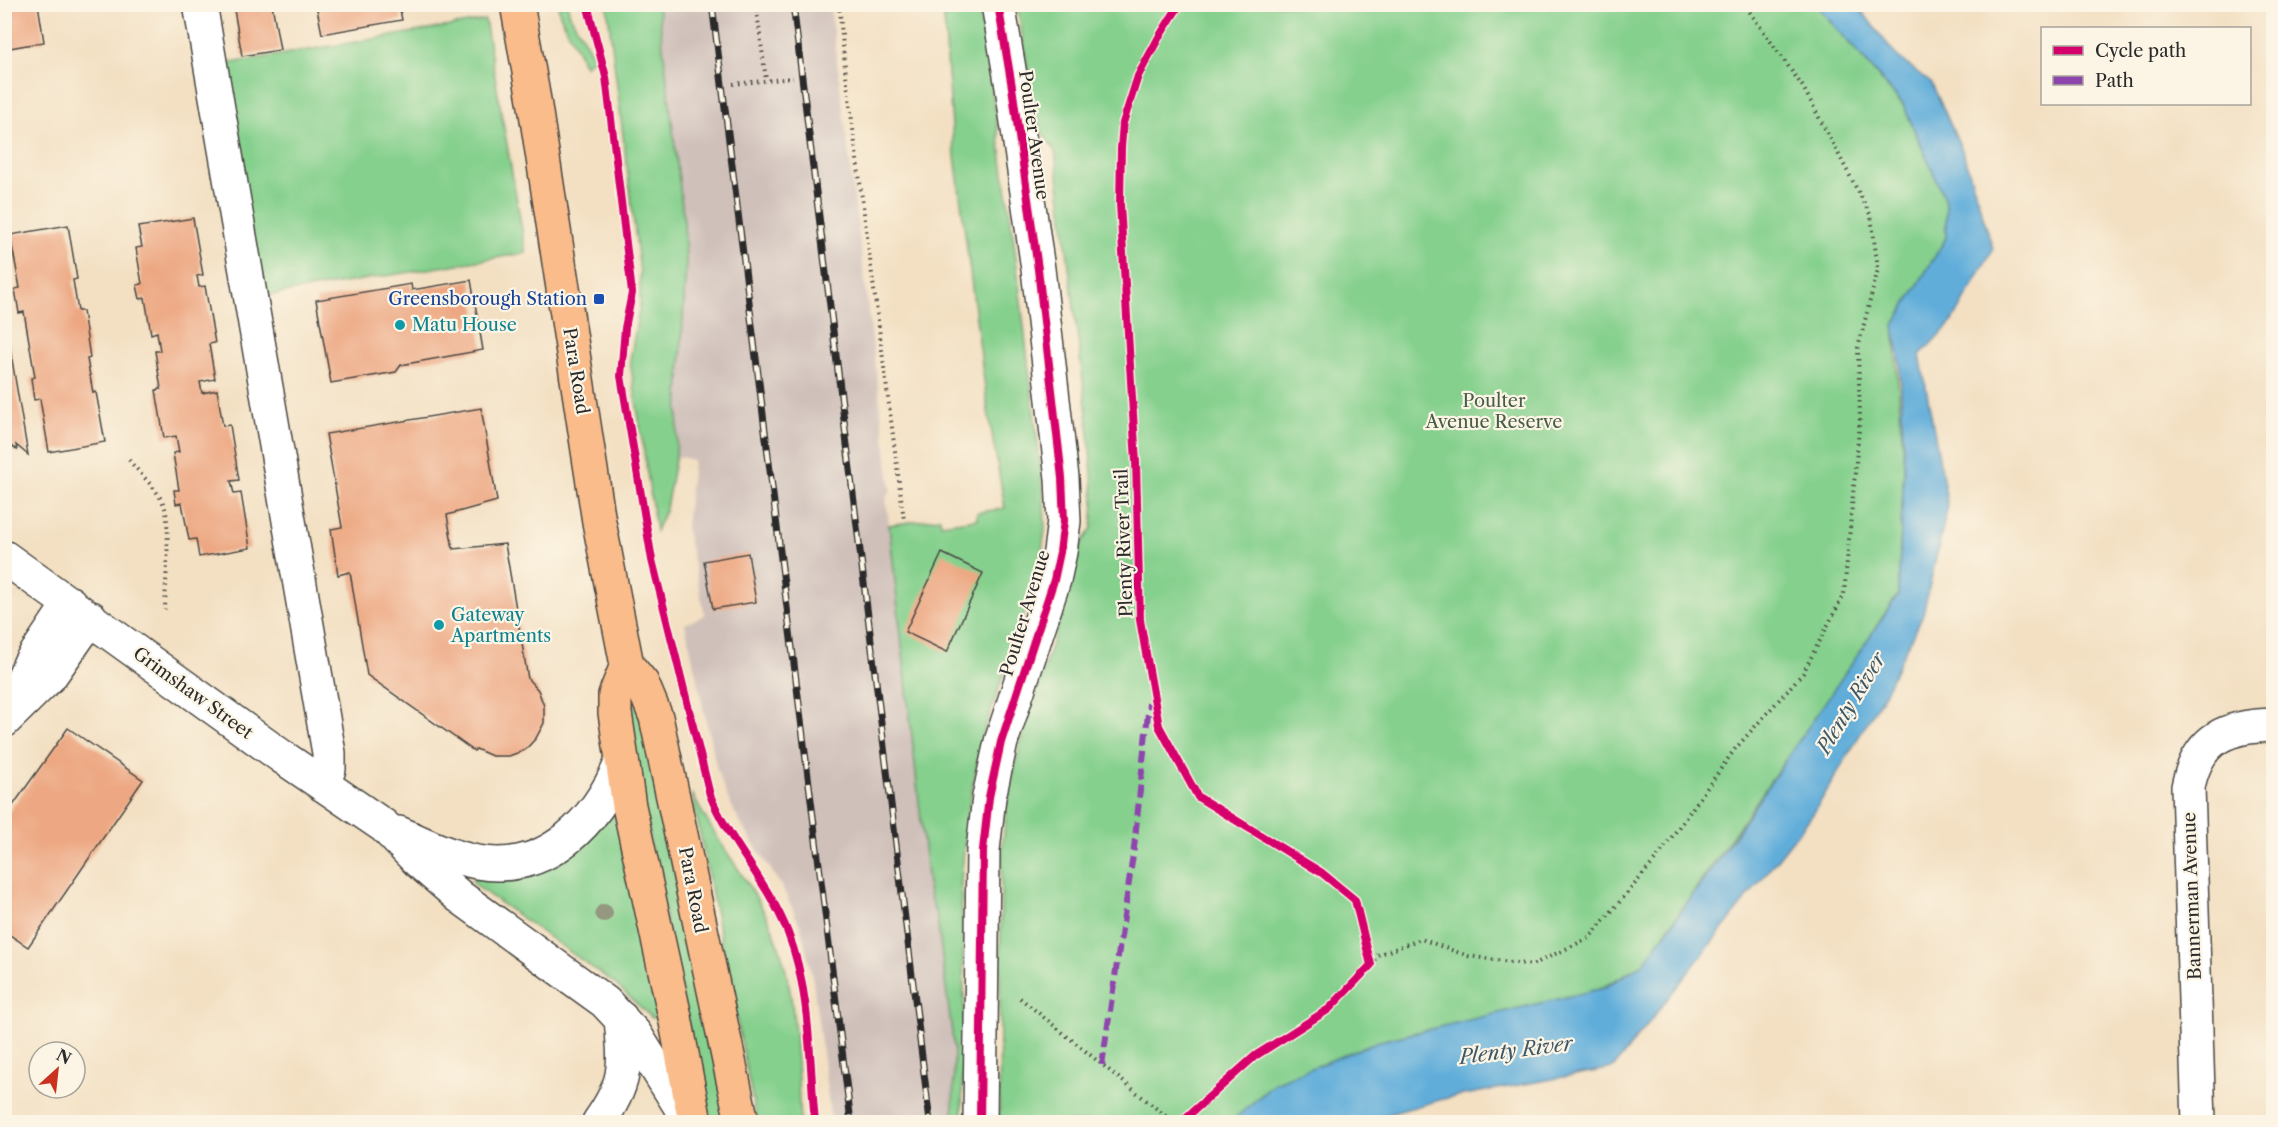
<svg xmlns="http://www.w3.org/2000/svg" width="2278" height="1127" viewBox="0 0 2278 1127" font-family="'Libre Caslon Text',serif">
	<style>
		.industrial { fill: #cfc0ba }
		.green { fill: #85d08d; stroke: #587e5c; stroke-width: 1.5 }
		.water { fill: #61adda; stroke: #466c82; stroke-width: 1.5 }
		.building { fill: #eda883 }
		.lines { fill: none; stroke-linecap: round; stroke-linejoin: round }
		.minor-casing { stroke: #494642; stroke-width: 36 }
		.major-casing { stroke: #494642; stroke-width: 36 }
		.path { stroke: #494642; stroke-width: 4; stroke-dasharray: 1.5 4.5; stroke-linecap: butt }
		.minor { stroke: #fff; stroke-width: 33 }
		.major { stroke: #f9bc8a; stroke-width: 33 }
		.rail-casing { stroke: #2b2b2b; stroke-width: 7 }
		.rail { stroke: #fcf5e5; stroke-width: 4.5; stroke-dasharray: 14; stroke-linecap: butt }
		.quiet { stroke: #8e44ad; stroke-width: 6; stroke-dasharray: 12 6; stroke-linecap: butt }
		.cycleway-casing { stroke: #fcf5e5; stroke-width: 11 }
		.cycleway { stroke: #d6006c; stroke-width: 8 }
		.tree { fill: #94987f }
		.transit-dot { fill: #1a4fb4; stroke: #fcf5e5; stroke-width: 2 }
		.culture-dot { fill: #0f9aa8; stroke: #fcf5e5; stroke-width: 2 }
		.labels { text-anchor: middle; stroke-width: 4.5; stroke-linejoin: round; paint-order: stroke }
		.street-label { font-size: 18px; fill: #2b2b2b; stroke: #fcf5e5 }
		.transit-label { font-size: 18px; fill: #164399; stroke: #fcf5e5; text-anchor: end }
		.culture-label { font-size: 18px; fill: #0d838f; stroke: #fcf5e5; text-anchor: start }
		.park-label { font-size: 18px; fill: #465d48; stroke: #fcf5e5 }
		.water-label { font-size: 20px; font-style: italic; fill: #3e5868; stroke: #fcf5e5 }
	</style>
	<rect width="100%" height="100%" fill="#fcf5e5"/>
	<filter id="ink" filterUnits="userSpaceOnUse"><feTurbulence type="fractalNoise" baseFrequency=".0167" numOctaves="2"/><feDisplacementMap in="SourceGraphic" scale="12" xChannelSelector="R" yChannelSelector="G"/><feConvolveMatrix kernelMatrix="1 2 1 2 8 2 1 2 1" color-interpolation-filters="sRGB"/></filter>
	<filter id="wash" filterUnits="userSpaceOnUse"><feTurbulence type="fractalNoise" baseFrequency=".008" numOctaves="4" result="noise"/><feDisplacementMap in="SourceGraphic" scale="24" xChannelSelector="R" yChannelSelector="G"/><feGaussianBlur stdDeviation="1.35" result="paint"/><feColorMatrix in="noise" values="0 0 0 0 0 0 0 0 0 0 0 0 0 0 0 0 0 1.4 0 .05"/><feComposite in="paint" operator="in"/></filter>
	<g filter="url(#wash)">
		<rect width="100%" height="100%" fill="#f3e0c3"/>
		<path class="industrial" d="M618 5H830L891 490 886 497 929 894 937 918 954 1049 953 1122H831L813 981 801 927 782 887 739 821 727 796 717 770 685 624 705 615 686 528 693 460 651 450 648 325Z"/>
		<path class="green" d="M558 5H568L569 13 592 54V59L585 66 560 15Z
			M607 5H658L684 222 686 261 676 455 666 508 656 531 630 361 640 305V273Z
			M943 5H978L984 35 1014 242 1044 498 1045 530 1041 558 1034 586 982 737 967 816 961 882 964 992 962 1122H953L954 1049 937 918 929 894 889 525 940 518 941 524 977 519V513L1005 508 988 411 953 140Z
			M1017 5H1816L1903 105 1946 202V238L1894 325 1904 467 1898 594 1839 683 1644 963 1600 989 1376 1042 1275 1083 1231 1122H999L1001 892 1002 850 1008 796 1021 740 1069 590 1080 545 1092 528 1094 502 1088 423 1055 151 1037 125Z
			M485 20 526 253 259 297 219 65Z
			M637 704 729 1122H709L652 856 630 715 631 705Z
			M692 793C713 838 746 875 768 919 798 981 796 1056 800 1122H757Z
			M614 812 659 1016 657 1018H652L614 983 479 888 472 881 474 877Z"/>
		<path class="water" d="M1816 5H1857L1896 55 1932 84 1963 152 1993 249 1953 321 1920 355 1948 506 1923 614 1883 696 1813 814 1613 1068 1447 1098 1360 1122H1231L1275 1083 1376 1042 1604 988 1644 963 1720 857 1898 595 1904 467 1900 365 1894 325 1946 238V202L1903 104Z"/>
		<g id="blocks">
			<path class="building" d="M4 4H38L44 42 4 49Z
				M233 4H272L280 50 242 56Z
				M316 4H399L402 20 322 34Z
				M193 218 203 275 197 276 199 287 205 286 215 343 209 344 215 379 200 382 202 393 217 390 223 426 230 425 239 480 231 481 234 494 241 493 250 548 199 557 196 539 189 540 182 503 176 504 174 490H179L173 453 179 452 176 436 164 438 156 390 161 389 155 351H160L157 332 151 334 145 298 140 299 137 285 142 284 136 248 142 247 138 227Z
				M68 225 77 279 73 280 78 311H83L90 358 87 359 93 393 96 392 105 442 49 452 40 399 34 400 31 378 35 377 24 312 19 313 15 289 20 288 10 235Z
				M471 280 483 350 401 365 396 372 331 383 316 300 411 284 412 290Z
				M4 324H6L28 455 16 445 17 450 4 442Z
				M481 408 497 501 447 515 453 549 505 544 528 679 538 690 544 706V723L536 738 525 750 509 756H492L476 749 474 751 367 675 350 572 338 575 331 529 342 527 326 434Z
				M748 553 756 602 713 609 704 561Z
				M942 553 983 573 947 652 905 632Z
				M68 728 143 780 28 947 4 931V818Z"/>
		</g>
	</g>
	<g filter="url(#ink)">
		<use href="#blocks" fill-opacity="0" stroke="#494642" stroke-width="1.5"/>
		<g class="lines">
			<defs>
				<path id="minor" d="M200 4 329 753V769L323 785
					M4 557 281 756 384 826 417 860 460 897 605 1002 635 1034 690 1122
					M11 705 30 663 70 603
					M4 721 50 676 91 618
					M399 833C424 844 450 857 477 862 548 875 597 821 622 761
					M599 1122C628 1081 625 1066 621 1018
					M980 1122 983 850 989 797 1001 742 1054 580 1060 552 1064 521 1062 478 1038 269 1012 87 998 4
					M2199 1122 2188 787C2198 737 2227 726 2274 725"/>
				<path id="major" d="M517 4 534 100 599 522 627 665 642 683 656 717 742 1122
					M627 665 615 695V713L629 806 675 1017 695 1122"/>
			</defs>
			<use href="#minor" class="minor-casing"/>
			<use href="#major" class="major-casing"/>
			<path class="path" d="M756 4 766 80
				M839 4 845 67 904 520
				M733 84 793 78
				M129 460C140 474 159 490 165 508 171 529 165 585 165 610
				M1371 965 1378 955 1421 939 1468 956 1532 965 1589 938 1656 859 1735 749 1803 673 1844 594 1860 418 1858 348 1878 269 1871 216 1803 87 1744 4
				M1020 998 1173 1122"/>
			<use href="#minor" class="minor"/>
			<use href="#major" class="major"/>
			<defs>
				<path id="rail" d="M712 4 851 1122
					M793 4 930 1122"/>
			</defs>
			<use href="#rail" class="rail-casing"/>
			<use href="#rail" class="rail"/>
			<path class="quiet" d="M1102 1065 1134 848 1149 703"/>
			<defs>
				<path id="cycleway" d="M587 4 606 77 632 293 625 328 621 376 652 560 710 795C730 844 769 883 788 933 811 992 809 1060 815 1122
					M1180 4 1159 37 1138 76 1123 123 1121 148 1120 204 1136 462 1140 620 1159 726 1198 797 1322 873 1355 900 1371 965 1329 1009 1255 1056 1181 1122
					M980 1122 983 850 989 797 1001 742 1054 580 1060 552 1064 521 1062 478 1038 269 1012 87 998 4"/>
			</defs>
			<use href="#cycleway" class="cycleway-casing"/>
			<use href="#cycleway" class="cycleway"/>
		</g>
		<circle class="tree" cx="604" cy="913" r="9"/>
	</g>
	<rect class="transit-dot" x="593" y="293" width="12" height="12" rx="3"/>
	<g class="culture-dot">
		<circle cx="400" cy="325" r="6"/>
		<circle cx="439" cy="625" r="6"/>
	</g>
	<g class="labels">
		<g class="street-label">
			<text transform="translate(1034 135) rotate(82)" y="6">Poulter Avenue</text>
			<text transform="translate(576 371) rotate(81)" y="6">Para Road</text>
			<text transform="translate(1124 543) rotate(-92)" y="6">Plenty River Trail</text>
			<text transform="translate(1025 613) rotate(-73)" y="6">Poulter Avenue</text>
			<text transform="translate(193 693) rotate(36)" y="6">Grimshaw Street</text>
			<text transform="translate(693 890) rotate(79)" y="6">Para Road</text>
			<text transform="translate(2192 896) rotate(-92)" y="6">Bannerman Avenue</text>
		</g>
		<g class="transit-label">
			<text x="587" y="305">Greensborough Station</text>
		</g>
		<g class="culture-label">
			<text x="412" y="331">Matu House</text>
			<text x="451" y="621">Gateway<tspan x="451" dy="21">Apartments</tspan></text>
		</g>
		<g class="park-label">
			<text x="1494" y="407">Poulter<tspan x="1494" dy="21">Avenue Reserve</tspan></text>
		</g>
		<g class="water-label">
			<text transform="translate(1851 703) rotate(-59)" y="7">Plenty River</text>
			<text transform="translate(1516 1050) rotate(-7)" y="7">Plenty River</text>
		</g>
	</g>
	<rect width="2278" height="1127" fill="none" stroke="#fcf5e5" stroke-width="24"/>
	<rect x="2041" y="27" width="210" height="78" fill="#fcf5e5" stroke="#a8a49b" stroke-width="1.5"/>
	<rect x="2053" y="46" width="30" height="9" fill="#d6006c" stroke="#a8a49b" stroke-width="1.5"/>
	<text x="2095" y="57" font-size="18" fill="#2b2b2b">Cycle path</text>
	<rect x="2053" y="76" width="30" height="9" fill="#8e44ad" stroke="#a8a49b" stroke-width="1.5"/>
	<text x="2095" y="87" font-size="18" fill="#2b2b2b">Path</text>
	<g transform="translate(57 1070) rotate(27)"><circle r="28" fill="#fcf5e5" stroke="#a8a49b" stroke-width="1.5"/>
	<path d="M0-4.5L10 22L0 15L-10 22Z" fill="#c8321e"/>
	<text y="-9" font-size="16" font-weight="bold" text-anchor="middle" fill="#2b2b2b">N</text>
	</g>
</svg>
